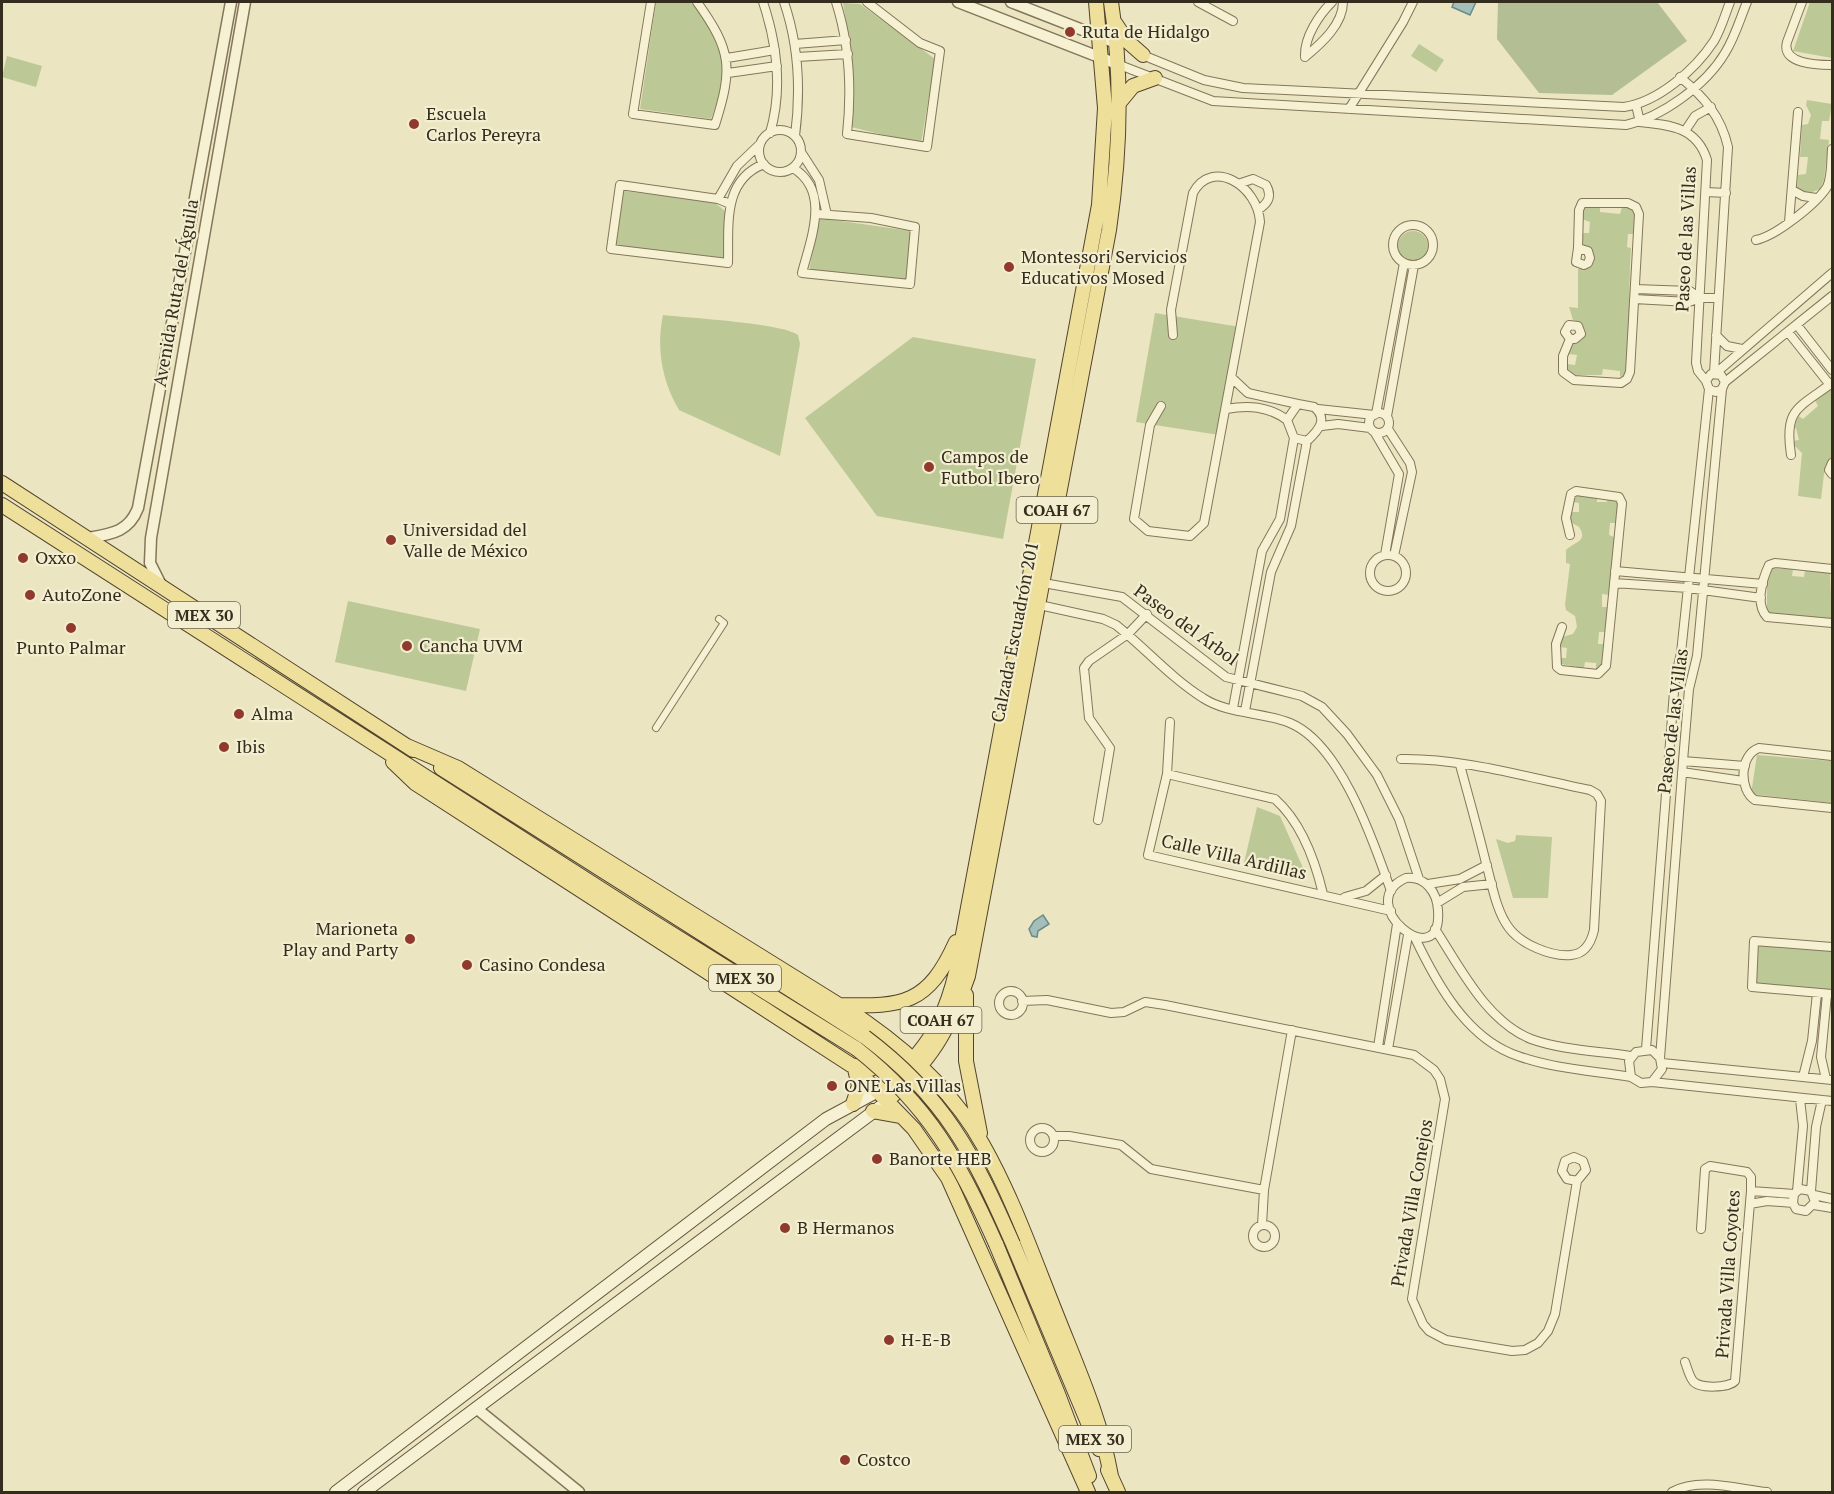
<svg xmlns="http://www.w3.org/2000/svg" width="1834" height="1494" viewBox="0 0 1834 1494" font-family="'PT Serif',serif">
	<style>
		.green { fill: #bcc996 }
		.cemetery { fill: #b3be95 }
		.water { fill: #a4beba; stroke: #6b8b88; stroke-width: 1.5 }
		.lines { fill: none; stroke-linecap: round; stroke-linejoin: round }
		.pedestrian-casing { stroke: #84765a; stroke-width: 8 }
		.minor-casing { stroke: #84765a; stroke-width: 10 }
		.tertiary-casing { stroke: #84765a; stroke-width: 13 }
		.secondary-casing { stroke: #66573d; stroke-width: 14 }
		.primary-casing { stroke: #52442e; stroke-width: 16 }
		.pedestrian { stroke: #f7f1d4; stroke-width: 6 }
		.minor { stroke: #f7f1d4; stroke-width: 8 }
		.tertiary { stroke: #f7f1d4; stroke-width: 10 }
		.secondary { stroke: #f7f1d4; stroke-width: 12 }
		.primary { stroke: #eedf9a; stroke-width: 14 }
		.primary-bridge-casing { stroke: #52442e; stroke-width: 16; stroke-linecap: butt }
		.primary-bridge { stroke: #eedf9a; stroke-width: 14 }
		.poi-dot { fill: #903a2d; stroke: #f3eed0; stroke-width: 2 }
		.labels { text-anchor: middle; stroke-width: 4.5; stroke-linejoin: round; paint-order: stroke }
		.shield { fill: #f3eed0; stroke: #6d6653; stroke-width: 1.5 }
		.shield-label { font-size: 16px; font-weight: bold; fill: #342c1d }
		.poi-label { font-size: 18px; fill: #342c1d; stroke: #f3eed0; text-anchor: start }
		.street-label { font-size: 18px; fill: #342c1d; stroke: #f3eed0 }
	</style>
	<rect width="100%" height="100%" fill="#ebe5c1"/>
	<path class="green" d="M656 2H691C727 48 731 63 711 119L640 109Z
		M1810 2H1832V58L1793 51Z
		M843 3 860 4 935 59 921 144 851 127 852 57Z
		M1419 44 1444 60 1436 72 1411 56Z
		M7 56 42 66 36 87 2 77Z
		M1807 100 1832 104 1829 121H1822L1820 139 1829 140 1824 180 1820 189 1807 194 1797 188 1798 175 1806 174 1808 157H1800L1802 125 1808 124 1811 115 1806 105Z
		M624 191 714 202 725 211 724 258 615 246Z
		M1600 205V212L1620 214 1622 207H1632L1635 214 1633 234H1628L1627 247 1631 248C1628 290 1631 329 1628 371L1624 377 1620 376V371L1603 369 1602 375H1574L1567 369V364L1575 365 1577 355 1569 354 1570 344 1582 340 1585 334 1581 323 1573 320 1569 307 1578 308V269L1589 267 1595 258 1590 248 1579 242 1583 233H1589L1590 222 1582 219 1583 207Z
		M820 218 911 231 906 282 809 270Z
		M1398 246a15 15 0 1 1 30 0a15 15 0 1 1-30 0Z
		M1155 313 1240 327 1219 435 1136 422Z
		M663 315C689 318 781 323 798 335L800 344 780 456 679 410C662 381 656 348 663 315Z
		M913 337 1036 359 1003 539 877 516 805 418Z
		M1832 386V457L1825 466 1821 499 1798 496 1802 453 1793 444V441L1799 440 1796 428H1790L1797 415 1803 419 1818 406 1815 400Z
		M1575 495 1597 496V502H1607V497L1618 501 1616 523H1610L1609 535 1614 537 1609 595 1602 594V607H1608L1605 632H1599L1598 644H1604L1602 667 1596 670V663L1585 662 1584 668 1561 664V658H1566L1567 648 1560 647 1562 637 1573 634 1577 627 1575 616 1566 610 1565 605 1570 564 1566 563V550C1573 542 1589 542 1579 527L1569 521V512H1579V503L1574 502Z
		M1771 568 1793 569 1792 576 1804 577 1805 570 1830 573 1832 620 1767 614V580Z
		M348 601 480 629 466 691 335 662Z
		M1757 755 1832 761V803L1751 794Z
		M1257 807 1280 816 1304 870 1295 877 1243 867Z
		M1516 835 1552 837 1548 898H1513L1496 839 1508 843 1515 841Z
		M1756 943 1832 950V992L1754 985Z"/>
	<path class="cemetery" d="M1498 2H1657L1687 41 1612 95 1539 93 1497 39Z"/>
	<path class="water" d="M1454 2H1476L1470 15 1452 7Z
		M1043 915 1049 924 1038 931 1037 937 1032 936 1029 929 1034 921Z"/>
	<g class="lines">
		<defs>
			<path id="pedestrian" d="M656 728 724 623 719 619"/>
			<path id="minor" d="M651 2 633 114 715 125C733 68 732 51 697 2
				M763 2C777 44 783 89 770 133
				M784 2C799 46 801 90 795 136
				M836 2C850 46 852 88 847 134L927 147 940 51 920 43 867 2
				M1198 2 1233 21
				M1802 2 1787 42C1781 64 1817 65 1832 65
				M795 44 846 40
				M1140 54 1204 80 1243 88 1624 107C1658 102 1695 70 1714 41 1721 29 1725 15 1730 2
				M797 57 848 54
				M1305 57C1322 43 1343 24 1343 2
				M1305 57C1304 37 1319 15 1332 2
				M727 58 775 50
				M1117 64 1213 101 1626 125C1662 117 1706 85 1725 53 1735 37 1740 19 1747 2
				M728 73 777 66
				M1680 77C1704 97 1721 116 1728 147L1714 373
				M1636 105 1640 122C1670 125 1697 127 1707 160L1696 363 1698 371 1706 381
				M1349 109 1403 22 1413 2
				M759 151a21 21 0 1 1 42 0a21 21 0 1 1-42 0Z
				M1685 131 1695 116 1711 107
				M801 152 819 180 827 215
				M793 168C831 191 811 238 802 273L910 284 915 227 871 218 817 214
				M1241 183 1253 179 1266 185C1272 195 1269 203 1259 209
				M1792 190 1803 196 1816 198
				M1706 192 1726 193
				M718 199 737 166 760 144
				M730 204 718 199 620 185 611 249 728 263C729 226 722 180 764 164
				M1789 222 1798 112
				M1393 245a20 20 0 1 1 40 0a20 20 0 1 1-40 0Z
				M1756 240C1776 236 1816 204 1827 187 1832 177 1831 160 1832 149
				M1635 289 1690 291 1700 298
				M1634 299 1689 302 1700 298H1717
				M1797 325 1832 370
				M1788 332 1830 385
				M1716 335 1727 346 1742 349
				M1570 339 1565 332 1569 325 1578 326 1581 334 1575 339H1570L1563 356V372L1574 380 1621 383 1627 379 1630 372 1639 214 1636 207 1628 203H1582L1579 210 1578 248 1588 251 1590 258 1588 263 1584 265 1576 262 1578 248
				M1716 373 1832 273
				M1232 378 1248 393 1298 404
				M1725 382 1832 296
				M1298 404 1314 407C1329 419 1318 431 1307 441L1294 438 1287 420Z
				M1161 406 1150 425 1134 519 1148 531 1190 536 1204 523 1260 222C1258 186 1212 157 1193 193L1171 310 1173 335
				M1226 409C1248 405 1268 406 1287 420
				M1318 409 1374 415
				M1369 423a10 10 0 1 1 20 0a10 10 0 1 1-20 0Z
				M1376 414 1404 263
				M1387 416 1414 265
				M1322 426 1338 424 1370 428
				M1388 429 1410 463 1412 472 1394 556
				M1375 433 1399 474 1385 555
				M1791 455C1784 409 1797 409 1832 383
				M1832 463 1829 470 1832 474
				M1370 573a18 18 0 1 1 36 0a18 18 0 1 1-36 0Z
				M1832 569 1775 563 1769 565C1762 580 1755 604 1767 617L1832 623
				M1615 571 1763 584
				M1038 582 1122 597 1226 677 1302 696 1322 707 1347 734 1377 775 1399 819 1419 879
				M1614 583 1688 588 1761 598
				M1035 604 1103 619 1116 625C1145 648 1171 678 1203 698 1227 714 1263 712 1290 723 1341 744 1374 843 1391 891
				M1562 627 1556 644 1557 667 1561 670 1598 674 1606 666 1622 503 1619 497 1576 491 1571 494 1566 518 1570 535
				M1233 708 1262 551 1280 519 1294 438
				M1245 711 1271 572 1291 526 1307 441
				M1170 722 1167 774 1148 855 1391 911
				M1832 756 1759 748C1739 755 1739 790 1755 800L1832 808
				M1401 759C1464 758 1529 778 1590 790L1597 794 1601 801 1594 930C1591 943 1585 954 1571 955 1551 957 1521 944 1509 928 1496 911 1492 884 1486 863 1478 830 1469 798 1460 765
				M1683 761 1745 766
				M1682 772 1743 781
				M1167 774 1275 799C1302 823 1315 860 1323 894
				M1098 820 1110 748 1089 718 1084 668 1089 661 1128 634 1147 614
				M1406 878C1425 876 1437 892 1438 910 1443 978 1350 903 1406 878Z
				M1428 884 1460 879 1487 865
				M1345 897 1366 891 1386 875
				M1437 903 1463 887 1492 884
				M1435 929C1460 967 1486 1021 1531 1039 1561 1050 1599 1051 1631 1056
				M1415 938C1437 984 1467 1039 1518 1056 1554 1069 1595 1071 1631 1077
				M1832 947 1754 941 1752 987 1832 994
				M999 1003a12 12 0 1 1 24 0a12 12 0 1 1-24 0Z
				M1022 1001 1047 1000 1111 1013 1124 1012 1145 1002 1165 1005 1414 1055 1434 1070 1440 1079 1445 1099 1412 1299 1423 1324 1429 1331 1446 1340 1512 1351 1525 1350 1538 1343 1548 1331 1555 1314 1577 1181 1586 1170 1583 1161 1574 1157 1565 1161 1562 1171 1567 1179 1577 1181
				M1378 1047 1397 924
				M1388 1049 1408 935
				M1646 1049 1675 679 1681 653 1709 389 1706 381 1711 374 1721 375 1725 382 1722 389 1716 392 1709 389
				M1660 1058 1652 1050 1636 1052 1629 1061 1631 1077 1641 1083 1652 1082 1662 1069 1660 1058 1683 761 1689 689 1697 656 1722 389
				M1662 1063 1832 1080
				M1803 1077 1812 1041 1817 993
				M1826 1079 1821 1057 1827 994
				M1652 1082 1832 1101
				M1030 1140a12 12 0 1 1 24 0a12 12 0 1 1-24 0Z
				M1054 1136H1069L1121 1145 1151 1169 1264 1190
				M1751 1191 1794 1194
				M1797 1191 1803 1126 1800 1099
				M1811 1191 1800 1189 1794 1194 1793 1203 1796 1209 1806 1211 1815 1202 1811 1191 1816 1127 1822 1100
				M1814 1195 1832 1199
				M1750 1204 1767 1201 1793 1203
				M1814 1205 1832 1208
				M1262 1225 1264 1190 1292 1030
				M1253 1236a11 11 0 1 1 22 0a11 11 0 1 1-22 0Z
				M1685 1362C1687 1367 1689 1376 1693 1381 1699 1389 1729 1388 1735 1381L1751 1191V1177L1747 1172 1710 1166 1705 1169 1701 1229
				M1672 1492C1700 1477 1737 1489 1767 1492"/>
			<path id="tertiary" d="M958 2 1117 64
				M1011 2 1116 43
				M88 538C111 534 129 532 138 508L231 2
				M161 585 150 563 151 538 245 2
				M476 1408 579 1492"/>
			<path id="secondary" d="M336 1492 797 1141 826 1119 878 1091
				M364 1492 880 1107"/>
			<path id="primary" d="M1115 23 1127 41 1143 55
				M1119 103 1133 86 1155 78
				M2 483 413 750
				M2 505 632 909 857 1049
				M407 746 458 768 860 1018C908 1051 954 1092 983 1145 1013 1198 1034 1259 1057 1316 1078 1369 1101 1420 1111 1476
				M393 762 415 783 851 1065 871 1069 884 1059
				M441 768 865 1037
				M966 995V1061L980 1133
				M840 1005C904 1007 928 1004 956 942
				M853 1066 914 1129 948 1178 1088 1492
				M878 1091C922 1057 943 1027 956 972L1099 205 1105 108 1096 2
				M887 1101C931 1059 948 1033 968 976L1109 230C1120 155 1123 78 1111 2
				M853 1104 859 1086 855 1069
				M873 1111 901 1116
				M996 1244 1058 1394 1089 1476
				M1013 1244 1099 1449
				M1108 1470 1118 1492"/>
		</defs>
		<use href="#pedestrian" class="pedestrian-casing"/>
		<use href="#minor" class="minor-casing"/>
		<use href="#tertiary" class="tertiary-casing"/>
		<use href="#secondary" class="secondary-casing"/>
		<use href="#primary" class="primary-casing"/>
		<use href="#pedestrian" class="pedestrian"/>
		<use href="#minor" class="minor"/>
		<use href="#tertiary" class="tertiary"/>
		<use href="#secondary" class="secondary"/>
		<use href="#primary" class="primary"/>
		<defs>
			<path id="primary-bridge" d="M865 1037C945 1097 974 1155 1013 1244
				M857 1049C929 1106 959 1161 996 1244"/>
		</defs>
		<use href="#primary-bridge" class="primary-bridge-casing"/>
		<use href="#primary-bridge" class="primary-bridge"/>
	</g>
	<g class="poi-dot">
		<circle cx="1070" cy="32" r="6"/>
		<circle cx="414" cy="124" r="6"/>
		<circle cx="1009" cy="267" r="6"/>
		<circle cx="929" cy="467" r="6"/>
		<circle cx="391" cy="540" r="6"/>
		<circle cx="23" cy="558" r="6"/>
		<circle cx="30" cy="595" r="6"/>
		<circle cx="71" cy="628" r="6"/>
		<circle cx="407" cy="646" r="6"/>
		<circle cx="239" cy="714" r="6"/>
		<circle cx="224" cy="747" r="6"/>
		<circle cx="410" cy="939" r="6"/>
		<circle cx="467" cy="965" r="6"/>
		<circle cx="832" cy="1086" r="6"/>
		<circle cx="877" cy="1159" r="6"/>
		<circle cx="785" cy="1228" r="6"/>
		<circle cx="889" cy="1340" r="6"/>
		<circle cx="845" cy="1460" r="6"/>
	</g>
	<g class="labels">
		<g class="shield">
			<rect x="1016.5" y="497" width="81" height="26" rx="4.5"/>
			<rect x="168" y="602" width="72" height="26" rx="4.5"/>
			<rect x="709" y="965" width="72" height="26" rx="4.5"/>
			<rect x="900.5" y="1007" width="81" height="26" rx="4.5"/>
			<rect x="1059" y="1426" width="72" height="26" rx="4.5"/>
		</g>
		<g class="shield-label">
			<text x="1057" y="516">COAH 67</text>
			<text x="204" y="621">MEX 30</text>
			<text x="745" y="984">MEX 30</text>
			<text x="941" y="1026">COAH 67</text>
			<text x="1095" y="1445">MEX 30</text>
		</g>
		<g class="poi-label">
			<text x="1082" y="38">Ruta de Hidalgo</text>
			<text x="426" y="120">Escuela<tspan x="426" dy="21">Carlos Pereyra</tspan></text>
			<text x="1021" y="263">Montessori Servicios<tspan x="1021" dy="21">Educativos Mosed</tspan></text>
			<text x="941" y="463">Campos de<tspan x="941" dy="21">Futbol Ibero</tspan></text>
			<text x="403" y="536">Universidad del<tspan x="403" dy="21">Valle de México</tspan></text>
			<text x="35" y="564">Oxxo</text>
			<text x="42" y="601">AutoZone</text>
			<text x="419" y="652">Cancha UVM</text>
			<text x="71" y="654" text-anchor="middle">Punto Palmar</text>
			<text x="251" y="720">Alma</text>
			<text x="236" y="753">Ibis</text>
			<text x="398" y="935" text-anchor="end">Marioneta<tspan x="398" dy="21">Play and Party</tspan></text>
			<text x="479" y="971">Casino Condesa</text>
			<text x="844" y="1092">ONE Las Villas</text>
			<text x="889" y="1165">Banorte HEB</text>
			<text x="797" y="1234">B Hermanos</text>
			<text x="901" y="1346">H-E-B</text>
			<text x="857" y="1466">Costco</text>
		</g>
		<g class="street-label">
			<text transform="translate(1686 239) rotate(-87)" y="6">Paseo de las Villas</text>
			<text transform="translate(176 293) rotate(-80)" y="6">Avenida Ruta del Águila</text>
			<text transform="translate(1186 625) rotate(36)" y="6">Paseo del Árbol</text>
			<text transform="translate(1015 632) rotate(-79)" y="6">Calzada Escuadrón 201</text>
			<text transform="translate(1673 721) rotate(-83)" y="6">Paseo de las Villas</text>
			<text transform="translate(1234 857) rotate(13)" y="6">Calle Villa Ardillas</text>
			<text transform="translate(1412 1203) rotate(-80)" y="6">Privada Villa Conejos</text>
			<text transform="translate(1728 1274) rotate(-86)" y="6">Privada Villa Coyotes</text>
		</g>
	</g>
	<rect width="1834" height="1494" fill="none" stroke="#342c1d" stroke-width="6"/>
</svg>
